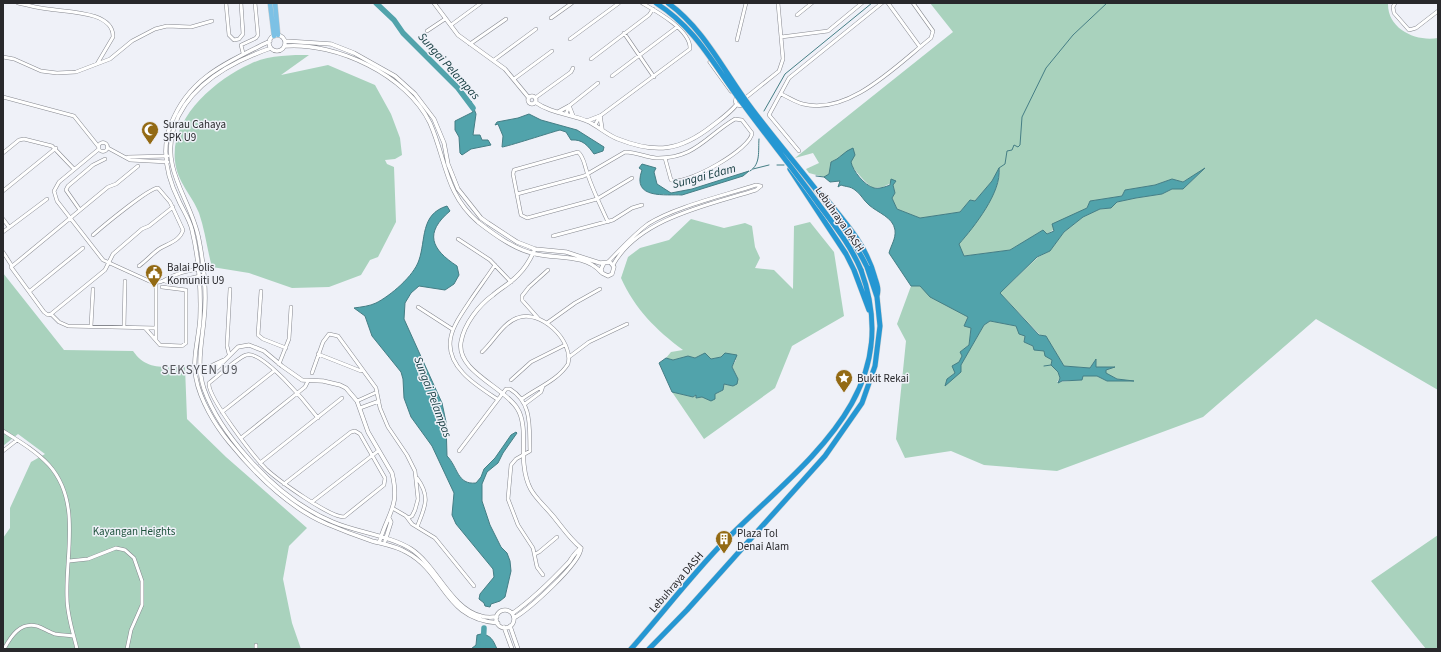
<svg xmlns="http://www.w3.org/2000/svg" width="1441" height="652" viewBox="0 0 1441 652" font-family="'Source Sans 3',sans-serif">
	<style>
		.green { fill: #a9d2bd }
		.water { fill: #51a3ab; stroke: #457e85 }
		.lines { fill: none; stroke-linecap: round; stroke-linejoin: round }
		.stream { stroke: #457e85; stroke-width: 1 }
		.river { stroke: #51a3ab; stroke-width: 5.5 }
		.minor-casing { stroke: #86888f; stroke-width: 4 }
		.tertiary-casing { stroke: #86888f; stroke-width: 4.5 }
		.primary-casing { stroke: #d0d0d0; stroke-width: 5.5 }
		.motorway-casing { stroke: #d0d0d0; stroke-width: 6 }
		.minor { stroke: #fff; stroke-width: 3 }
		.tertiary { stroke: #fff; stroke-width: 3.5 }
		.primary { stroke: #7cc1e5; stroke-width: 4.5 }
		.motorway { stroke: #2597d3; stroke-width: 5 }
		.motorway-bridge-casing { stroke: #d0d0d0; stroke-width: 6; stroke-linecap: butt }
		.motorway-bridge { stroke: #2597d3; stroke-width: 5 }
		.labels { text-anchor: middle; stroke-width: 3; stroke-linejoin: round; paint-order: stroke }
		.poi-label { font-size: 11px; fill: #28282b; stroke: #eff1f8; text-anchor: start }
		.street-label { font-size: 11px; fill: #28282b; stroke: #eff1f8 }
		.park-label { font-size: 11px; fill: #1d513b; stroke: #eff1f8 }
		.water-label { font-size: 12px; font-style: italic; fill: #0f373b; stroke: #eff1f8 }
		.quarter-label { font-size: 13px; letter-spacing: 1px; fill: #54565b; stroke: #eff1f8 }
	</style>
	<rect width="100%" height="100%" fill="#eff1f8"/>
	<path class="green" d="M930 3H1388C1387 29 1416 42 1438 38V390L1316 319 1203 417 1057 471 984 465 951 451 905 458 896 439 906 341 897 324 911 286H920L968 317 964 326 971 328 969 345 960 352 962 356 955 373 947 379 961 372V365L984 325 990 321 1016 326 1025 336 1024 342 1033 346 1034 350H1044L1052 360 1051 365 1058 372 1060 378 1057 382 1082 380 1083 376H1097L1107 381H1131L1117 379 1105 373 1106 370 1113 367H1096L1095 360 1090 368 1064 366 1046 336 1040 335 1000 293 1038 257 1050 251 1064 232 1083 217 1100 209 1111 208 1117 202 1136 198 1162 194 1172 189H1183L1203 170 1182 182 1172 179 1155 185 1125 190 1122 196 1090 201 1087 208 1047 234 1043 230 1010 250 964 256 958 245C970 231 1004 187 999 169L992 181 975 201 970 200 960 212 920 218 897 209 892 198 895 193 893 185 895 181 883 187 873 188C859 179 854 164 840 156L837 160 831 162 829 174 824 177 809 173 806 169 819 163 813 153 795 158 953 32Z
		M309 55 281 75 328 65 375 85 391 114 400 138 402 155 395 159 385 160 387 164 394 167 396 222 378 257 370 260 361 275 329 287 292 288 249 273 212 267C207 249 205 230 199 213 192 195 177 182 175 161 170 118 215 80 250 64 268 55 290 55 309 55Z
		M691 219 724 228 745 223 752 226 755 247 760 258 755 268 774 270 793 289 794 226 810 222 834 252 844 316 792 346 775 388 704 439 672 392 693 397 697 395 696 398 702 397 715 399V394L723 390 724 384 733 386 738 379 732 367 736 360 721 357 711 359 705 354 695 358 688 356 673 360 666 358 671 352 683 350C656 330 635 309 621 278L628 257 640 248 669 240Z
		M3 273 64 350 133 351C147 371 163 366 185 367L187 419 226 457 307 528 289 546 283 579 292 623 301 649H3V538L10 528V508L31 462 45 454 18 434 3 446Z
		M1438 535V649H1426L1371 581Z"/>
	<path class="water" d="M471 101 476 114 473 135H480L482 140H488L491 145 471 149 462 155 460 153 459 137 455 130V121L473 112 469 103Z
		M529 114 541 120 577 130 604 147 603 151 594 154C588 146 583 139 571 140L566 132 560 130C552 132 506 147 502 147L503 136 498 124 495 125 497 122 518 118Z
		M853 148 855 155 851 162C853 171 864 185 874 188 879 189 885 187 890 185L891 179 896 181 893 185 895 193 892 198 897 209 920 218 960 212 970 200 975 201 992 181 999 168C1002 192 974 227 959 244L964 256 1010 250 1043 230 1047 234 1054 231 1052 224 1087 208 1090 201 1122 196 1125 190 1155 185 1172 179 1183 182 1205 168 1183 189H1172L1162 194 1136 198 1117 202 1111 208 1100 209 1083 217 1064 232 1050 251 1037 257 1000 293 1039 335 1046 336 1064 366 1090 368 1096 359V367H1115L1106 370V373L1117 379 1134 381H1107L1097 376H1083L1082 380 1062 381 1058 383 1060 378 1058 372 1051 365 1052 360 1045 356 1044 351 1034 350 1033 346 1024 342 1025 336 1019 334 1016 326 990 321 984 325 961 365V372L945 386 947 379 955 373 952 366 959 362 962 356 960 352 969 345 971 328 964 326 968 317 930 297 920 286H911L889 253C891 245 896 239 895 230 893 217 878 213 869 205 863 200 861 194 855 190 850 186 846 187 841 185L838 187 840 181 830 182 824 177 829 174 831 162C840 159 844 151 853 148Z
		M642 164 656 168 654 172 657 184 671 193 692 189 749 171 743 176 682 195C666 194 631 200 642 170L639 168Z
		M447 206 450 211C424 233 431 249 457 266L459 275 454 284 445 290 419 286 411 293 405 303 404 319 442 403 446 422 447 456C458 467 457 485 476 483L481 477 484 469 495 458 511 435 516 432 517 433 503 453 498 463 487 472 482 484V501L490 525 501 547 507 553 510 561 511 571 505 597 500 601 491 604 490 607 485 606 484 603 479 599 480 594 494 577 493 569 456 524 452 515 454 493 432 446 411 417 404 398 403 379 401 372 372 336 365 316 354 308C361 307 370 306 376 303 390 296 414 276 419 260 426 240 420 214 447 206Z
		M705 353 711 359 721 357 725 353 737 355 732 367 738 379 737 384 733 386 724 384 723 390 715 394V399L711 401 702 397 696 398V395L693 397 672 392 659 363 666 358 673 360 688 356 695 358Z
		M481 634C491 635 493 640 497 649H471L476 645 477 635Z"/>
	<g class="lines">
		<path class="stream" d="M764 111 785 74 872 3
			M777 165H784
			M999 168 1005 164 1007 151 1012 150 1014 145 1018 147 1020 145 1022 117 1046 68 1073 35 1107 3
			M753 169 769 165
			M750 171C761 164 758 151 759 139
			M816 176 824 177
			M1044 366 1051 365"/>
		<path class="river" d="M376 3 394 20 403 33 458 88 473 108
			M483 649 484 628"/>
		<defs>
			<path id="minor" d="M18 3C28 5 38 8 48 9 66 12 114 11 113 37L97 64
				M226 3 229 35 234 40 239 39 243 34 241 3
				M888 3 920 47
				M1395 3 1393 7 1394 13 1409 30 1416 28 1438 11
				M797 15 812 3
				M551 18 572 3
				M451 25 481 3
				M427 31 445 19
				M624 33 654 77
				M781 37 828 31 862 3
				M570 39 619 3
				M737 40 746 3
				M470 44 506 19
				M243 53 241 45 256 38 258 35 255 3
				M3 57 14 59 41 71 57 73 76 72 110 59 132 41 155 29 167 26 191 27 212 21
				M591 59 649 15 653 9
				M494 60 536 29
				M612 76 677 27
				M514 79 552 51
				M781 94C788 97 795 102 803 104 849 116 898 64 931 38L933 31 913 3
				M3 97 74 116 98 146
				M535 98 571 72 573 68
				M744 99 779 71 783 59 778 3
				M566 114 569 106 598 83
				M595 125 600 116 690 49C691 30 656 11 642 3
				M98.5 147a4.5 4.5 0 1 1 9 0a4.5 4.5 0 1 1-9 0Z
				M108 148 130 160 168 162
				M99 149 59 182 54 191 57 201 103 260 149 281C161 286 167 277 178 274 186 271 195 270 203 268
				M799 151 769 115 789 78 882 3
				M3 153 19 140 24 139 52 146 74 169
				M128 157 168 156
				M138 166 116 184 108 187 11 267 44 312 48 315 51 314 105 270 113 254 142 229 149 226 173 207
				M3 191 56 148
				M517 194 584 176 625 152C636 152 645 157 656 158 695 159 706 136 735 119L742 120 752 133C752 148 687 186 671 180L665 158
				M80 210 66 190 68 186 93 165 105 159
				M3 219 9 227
				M608 222C600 204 591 187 586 169 584 162 583 156 578 152L514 170 513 174 521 215 527 218 597 199 632 178
				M3 232 47 199
				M93 235C102 227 150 187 158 188L170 202 183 230C180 241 167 244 159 249 152 254 146 261 139 266
				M553 236 613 220 632 208 642 205
				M458 239 490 260 511 282
				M3 252 12 266
				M608 262C621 249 633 235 648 224 674 207 726 195 756 185L761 186 756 190C709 205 639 218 613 265
				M495 265C487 277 478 289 470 301 454 325 438 346 463 373 472 383 485 391 497 399
				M165 281 170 283 204 275
				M30 291 83 248
				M261 291 258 335 263 339 286 348
				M418 307 452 329
				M51 314 59 322 68 326 156 328
				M538 318 522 300V296L529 287 548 270
				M547 323 575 303 600 289
				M91 326 93 289
				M124 327 125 281
				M145 328 160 345 182 346 186 343V290L162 287
				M156 340V283
				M482 352C493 342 503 323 517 318 540 308 574 341 568 364 558 380 537 388 522 399
				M229 354 227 346 230 289
				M318 354 361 371
				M569 357 589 342 627 324
				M279 364 289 339 291 307
				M312 373 323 342 329 334 338 336 376 388 380 408 388 427 407 455 415 471 418 499 415 510 412 516 408 518
				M511 380 531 362 565 345
				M357 401 377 392
				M525 404 541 392 543 386
				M360 408 379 401
				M222 412 274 371
				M3 431C19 441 36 451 49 465 82 502 65 555 67 598 67 615 73 632 77 649
				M241 438 305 387 308 381
				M3 451 17 440
				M459 451 506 389H510C533 403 529 428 530 451L516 459 511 465 508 499 518 525 533 548 537 567 543 575
				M260 463 342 398
				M417 478C431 497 425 507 417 527
				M284 484 351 432 355 431 360 434 385 478 384 485 344 517C329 517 278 480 266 469 255 458 207 397 209 383 217 377 237 358 246 355 262 349 308 405 318 418
				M312 502 378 451
				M394 509 406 516 412 524 435 538 474 586
				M535 554 539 552 557 537
				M69 561 88 559 116 548 125 550 134 558 142 581V605L131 630 127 649
				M256 645V649
				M4 649C11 636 20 622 37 626 43 628 49 632 55 634 60 635 67 635 73 636"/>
			<path id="tertiary" d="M434 3 458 35 505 69 529 98
				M269 43a8 8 0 1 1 16 0a8 8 0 1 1-16 0Z
				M270 41C228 62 189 77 171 124 161 149 167 177 179 201 183 210 190 220 192 230 199 259 201 289 200 318 199 338 192 358 196 378 200 400 215 425 229 442 255 474 287 507 327 524 341 530 357 536 372 541 383 544 396 546 406 552 446 573 443 619 498 623
				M285 41 331 44 354 53 395 76 415 94 434 119 444 143 448 164 458 189 481 218 488 223 517 242 535 249 566 252 600 263 610 262 614 267 612 274 608 276 602 273 601 269 604 263
				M285 46C336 42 407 75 430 123 446 159 445 194 478 222 495 235 515 250 536 254 558 259 585 254 601 272
				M271 48C231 62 188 85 174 127 160 171 192 200 199 240 204 266 207 293 204 319 202 342 196 366 204 389 213 414 231 439 248 458 271 484 301 509 333 522 356 532 391 536 411 549 437 566 451 609 481 616 486 618 492 617 497 617
				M710 62 731 91
				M528 100a4 4 0 1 1 8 0a4 4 0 1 1-8 0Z
				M735.5 101a4.5 4.5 0 1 1 9 0a4.5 4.5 0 1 1-9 0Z
				M535 102C550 113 570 114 587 121 598 126 607 135 618 139 656 154 680 151 712 126 721 119 730 113 737 104
				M558 112 569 106 573 116
				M587 121 600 116 602 129
				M534 251C530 260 525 268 519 274 511 283 501 288 493 295 479 305 464 324 461 342 456 371 504 387 517 408 527 423 522 448 524 465 527 493 537 497 553 516 562 527 570 539 581 548
				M198 368 211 366 224 360
				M198 372 217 368 238 347 249 345 264 351 282 366 302 380 323 381 340 385 346 388 357 401 368 432 392 473C400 506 389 511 380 540
				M385 541 391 522 389 518
				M496 619a9 9 0 1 1 18 0a9 9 0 1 1-18 0Z
				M513 613C533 599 552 580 569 562 573 556 575 552 581 548
				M514 618C529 609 580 564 581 548
				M510 626 518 649
				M504 627 512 649"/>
			<path id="primary" d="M270 3 274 36
				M275 3 278 35"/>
			<path id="motorway" d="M790 169 846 254 854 270 869 310
				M823 195C844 221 866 244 875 278 877 284 879 289 877 296
				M631 649C660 616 688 580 718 548 796 467 908 399 861 270
				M649 649 687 610 825 456 862 403 875 366 880 326 877 297 867 267"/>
		</defs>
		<use href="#minor" class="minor-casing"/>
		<use href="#tertiary" class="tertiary-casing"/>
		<use href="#primary" class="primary-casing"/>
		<use href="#motorway" class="motorway-casing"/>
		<use href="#minor" class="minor"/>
		<use href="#tertiary" class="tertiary"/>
		<use href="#primary" class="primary"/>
		<use href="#motorway" class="motorway"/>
		<defs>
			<path id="motorway-bridge" d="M656 3C697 29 714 66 743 104 768 138 795 171 820 206 835 226 851 246 861 270
				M668 3C704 29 723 70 749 105 787 157 839 210 867 267"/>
		</defs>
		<use href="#motorway-bridge" class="motorway-bridge-casing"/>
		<use href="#motorway-bridge" class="motorway-bridge"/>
	</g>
	<defs>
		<symbol id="mosque-pin" viewBox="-11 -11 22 30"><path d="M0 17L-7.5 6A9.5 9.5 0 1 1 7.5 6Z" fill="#936a14" stroke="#eff1f8"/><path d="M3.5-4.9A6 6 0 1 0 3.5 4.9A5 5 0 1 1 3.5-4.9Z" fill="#fff"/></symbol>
		<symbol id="civic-pin" viewBox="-11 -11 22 30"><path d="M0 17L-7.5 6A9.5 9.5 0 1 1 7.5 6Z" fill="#936a14" stroke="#eff1f8"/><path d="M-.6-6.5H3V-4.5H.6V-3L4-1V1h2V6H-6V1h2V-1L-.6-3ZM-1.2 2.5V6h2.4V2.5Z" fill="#fff"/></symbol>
		<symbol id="sight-pin" viewBox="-11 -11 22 30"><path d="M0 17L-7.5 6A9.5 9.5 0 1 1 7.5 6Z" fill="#936a14" stroke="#eff1f8"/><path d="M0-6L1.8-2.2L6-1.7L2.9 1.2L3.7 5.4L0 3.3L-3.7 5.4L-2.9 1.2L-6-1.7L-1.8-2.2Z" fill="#fff"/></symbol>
		<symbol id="building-pin" viewBox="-11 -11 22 30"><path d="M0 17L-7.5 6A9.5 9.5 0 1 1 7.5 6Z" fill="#936a14" stroke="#eff1f8"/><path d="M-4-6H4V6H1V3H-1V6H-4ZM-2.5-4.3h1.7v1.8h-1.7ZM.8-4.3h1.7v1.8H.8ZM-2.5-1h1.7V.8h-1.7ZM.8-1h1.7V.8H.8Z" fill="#fff"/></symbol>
	</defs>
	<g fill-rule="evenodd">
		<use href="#mosque-pin" x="140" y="120" width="20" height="27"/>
		<use href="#civic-pin" x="144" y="263" width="20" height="27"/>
		<use href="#sight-pin" x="834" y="368" width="20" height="27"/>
		<use href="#building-pin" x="714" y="529" width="20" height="27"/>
	</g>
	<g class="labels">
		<g class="poi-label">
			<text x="163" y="128">Surau Cahaya<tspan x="163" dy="13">SPK U9</tspan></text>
			<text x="167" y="271">Balai Polis<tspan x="167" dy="13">Komuniti U9</tspan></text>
			<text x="857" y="382">Bukit Rekai</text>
			<text x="737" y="537">Plaza Tol<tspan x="737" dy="13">Denai Alam</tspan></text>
		</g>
		<g class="street-label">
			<text transform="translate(840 219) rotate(55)" y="4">Lebuhraya DASH</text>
			<text transform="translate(676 582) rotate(-49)" y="4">Lebuhraya DASH</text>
		</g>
		<g class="park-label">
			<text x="134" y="535">Kayangan Heights</text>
		</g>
		<g class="water-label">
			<text transform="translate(449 66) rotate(48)" y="4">Sungai Pelampas</text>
			<text transform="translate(704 176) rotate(-15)" y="4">Sungai Edam</text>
			<text transform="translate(433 397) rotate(69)" y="4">Sungai Pelampas</text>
		</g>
		<g class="quarter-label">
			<text x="200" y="374">SEKSYEN U9</text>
		</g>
	</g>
	<rect width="1441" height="652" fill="none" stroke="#28282b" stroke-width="8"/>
</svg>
